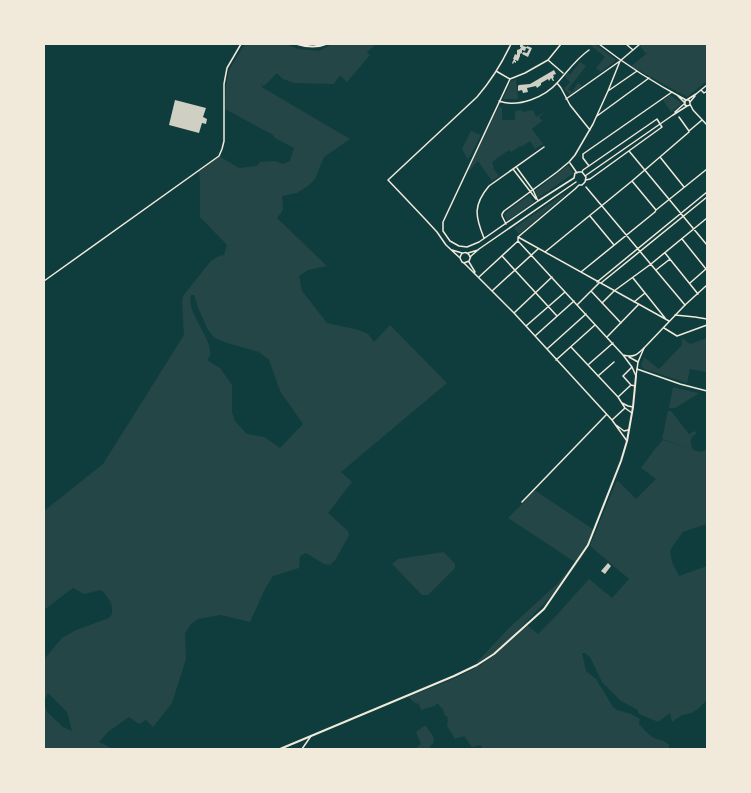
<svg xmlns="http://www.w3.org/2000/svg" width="751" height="793" viewBox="0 0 751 793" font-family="Merriweather,serif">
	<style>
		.green { fill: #244646; fill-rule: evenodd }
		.building { fill: #cfcfc3 }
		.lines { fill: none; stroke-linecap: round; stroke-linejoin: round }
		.minor { stroke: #f1e9da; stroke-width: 1.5 }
		.tertiary { stroke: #f1e9da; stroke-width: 1.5 }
		.secondary { stroke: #f1e9da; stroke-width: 2 }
	</style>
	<rect width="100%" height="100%" fill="#0f3d3e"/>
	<path class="green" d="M245 44H285L299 49 319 51 332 44H376L367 52 370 55 347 82 340 75 334 84 294 83 283 79 277 73 264 86 261 84 263 88 270 92 350 139 324 157 315 179 309 185 297 193 282 196 283 210 277 218 327 266 308 270 299 276 302 291 327 323 359 330 368 334 374 342 390 325 447 383 341 472 352 482 328 513 348 531 349 535 336 559 330 565 324 564 306 553 300 556 299 568 273 576 265 589 250 622 221 615 198 619 191 624 185 633 186 659 172 703 153 727 146 720 139 724 129 717 108 732 99 742 113 749H44V703L47 712 63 727 72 731 67 712 48 693 44 701V659L62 638 76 630 109 618 112 614C113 603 109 598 101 590L84 594 73 588 44 610V511L103 464 184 335 182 302 183 296 210 262 217 257 224 255 227 245 200 217V182L199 172 219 156 239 168 257 166 260 162 275 161 283 164 290 161 294 147H292L275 138 273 135 225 109 226 85 229 70ZM191 295H194L199 310 208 330 215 338 227 343 259 352 269 360 280 391 303 424 280 448 264 437 247 434 235 421 232 412V385L220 368 207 360C208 359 209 357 210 355 213 339 186 313 191 295Z
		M589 44H595L615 59V61L601 72 596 68 605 57Z
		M643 44H707V81L687 97 631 66 646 54 640 46Z
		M580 62 586 66 568 89 572 92 578 83 582 86 570 95 564 89 570 82 566 78 565 76 568 73 570 75Z
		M516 79 518 99H503L511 81Z
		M670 95 680 102 681 103 680 105 671 112 663 100Z
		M499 106 502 108V120H515V111L522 110V112L533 110 536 117 548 110 539 117 542 121 532 129 543 144 535 149 530 141 521 147 520 146 511 152 509 150 492 162 494 167 493 168 499 176 492 181 478 161 469 171 468 170Z
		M471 131 481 135 468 160 462 149Z
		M568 165 574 173 538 198 535 191Z
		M564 194 565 195 519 234 514 228Z
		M529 195 534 202 507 221 504 214Z
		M682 338 690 344 707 338V372L690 369 687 383 644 369 641 366 644 357 659 369 682 345Z
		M673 387 698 393V394L675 408H669Z
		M668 411H671L689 434 695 431 697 433C689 438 690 442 693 450L701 452 707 449V454L705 453 707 454V524L683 532 672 547 670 552 672 562 679 576 707 566V700L698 709 691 713 682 715 672 722 670 713 658 722 644 716 638 713V710L621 701 602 682 590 657 585 653H582L586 671 596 679 613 707 617 710 631 714 640 719 639 724C643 728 648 735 654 738 660 741 662 738 669 745V749H482L481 745 472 747 464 736 455 739 447 726 448 721 447 716H445L442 707 441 708 438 703 434 706 421 710 419 704 415 703 408 697C433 687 459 678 482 664 499 653 513 639 527 625L538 634 554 618 589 579 612 598 629 579 590 546 617 480 636 499 656 479 641 468 654 450 663 440 691 449 662 439Z
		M534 490 594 530 582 557 561 586 502 647 479 664 476 663 510 627 558 583 575 562 508 518 527 499 526 498Z
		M444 552 455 564V568L428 595H422L392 564 398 559Z
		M424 726H426L433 736 434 742 428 749H415L421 744 416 732Z"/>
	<path class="building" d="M518 44H524L523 46 527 47V46L532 48 528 57 522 54 523 52 527 53 529 49 526 48 525 51 522 50V53L520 54V56L518 61 515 60V61H516V63L514 62 513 64 512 63 514 59H513L515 54 517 55V50L520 49 521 47H520V45Z
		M554 70 556 74 553 75 554 77 553 78 554 81H553L551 78 549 81 548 79 541 83V85L537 88 536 86 527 88 528 92 523 93 522 90 518 91V86L519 85 530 84Z
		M175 100 206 108 203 117 207 119 206 124 202 123 199 133 169 125Z
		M608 563 611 566 605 574 601 571Z"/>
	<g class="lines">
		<path class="minor" d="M511 44C502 63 491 81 477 97L388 180 425 219 437 232 446 245 460 258 462 262 464 263 469 261 471 256 479 249 576 182
			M599 44C626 65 656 84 686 100
			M626 44 633 50
			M548 60 563 73
			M496 71 510 79 525 73 548 60 561 44
			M510 79 443 222V231L450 241 459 246 467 247 479 242 538 201 574 178
			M557 83 561 88 570 105 590 130
			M701 90 704 93 707 91
			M608 91 637 71
			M678 96 684 102
			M566 99 620 61 640 44
			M687 100H689L690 103V105L687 106 685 105V101L696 94 707 85
			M499 101C519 108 545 97 558 82 568 71 576 59 589 50
			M690 102 695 96
			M690 104 693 110 707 125
			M675 112 684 104
			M597 116 649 78
			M679 117 689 131
			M629 151 707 245
			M660 157 684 187
			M570 163 577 173
			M589 166 583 158V154L672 92
			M517 168 533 190 538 201
			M513 169 536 199
			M582 172 583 170 657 119 660 124
			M585 176 673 115 687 106
			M574 178 575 173 579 172H582
			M586 180 590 179 662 127 660 124
			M632 181 656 210
			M586 187 685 305
			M590 216 614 245
			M506 224 502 216V214L504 211 557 172 569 162 575 155 593 124 608 91 620 61
			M518 237V241L531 255 623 355 632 367 636 376
			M518 237 669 321
			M518 237 575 189 579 185H582L585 182 586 177 582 172
			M484 238C475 216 473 205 489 186L544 147
			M682 239 706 269
			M452 250 462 253
			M545 252 632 181 689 132V131L702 120
			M468 253 478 250
			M665 253 698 294
			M502 256 557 316
			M460 258C461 251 468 251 470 257
			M469 262 475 272
			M464 263 514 313 612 420 627 441
			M656 270 670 259
			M581 272 655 212 656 210 707 169
			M479 277 518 241
			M633 278 665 318
			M44 281 219 156 222 149 224 141V84L227 68 241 44
			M597 282 707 192
			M601 283 707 197
			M690 283 707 268
			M492 291 538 249
			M591 291 621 323
			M634 302 645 293
			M602 303 614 291 651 264 707 218
			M577 305 599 283
			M514 313 552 277
			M675 315 695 317 707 319
			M526 326 565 292
			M664 328 677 336 707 325
			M535 336 574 301
			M607 337 639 304
			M571 347 618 397 625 408 632 413
			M547 349 586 314
			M623 355C633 358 637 355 644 348
			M629 357 638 362
			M556 360 595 325
			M589 364 613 343
			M637 369 680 384 707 391
			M598 376 614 362
			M631 385 623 376 632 367
			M618 397 631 385 635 386
			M622 403 628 406 633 407
			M612 420 625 408
			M616 425 624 431 628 430
			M522 502 606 415"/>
		<path class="tertiary" d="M636 376 638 362 644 348 685 305 707 285
			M302 749 311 736"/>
		<path class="secondary" d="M297 44C307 47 316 48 326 44
			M280 749 454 676 477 665 494 654 544 609 588 545 621 461 627 441 633 407 636 376"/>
	</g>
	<rect width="751" height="793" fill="none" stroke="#f1e9da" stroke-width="90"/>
</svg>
